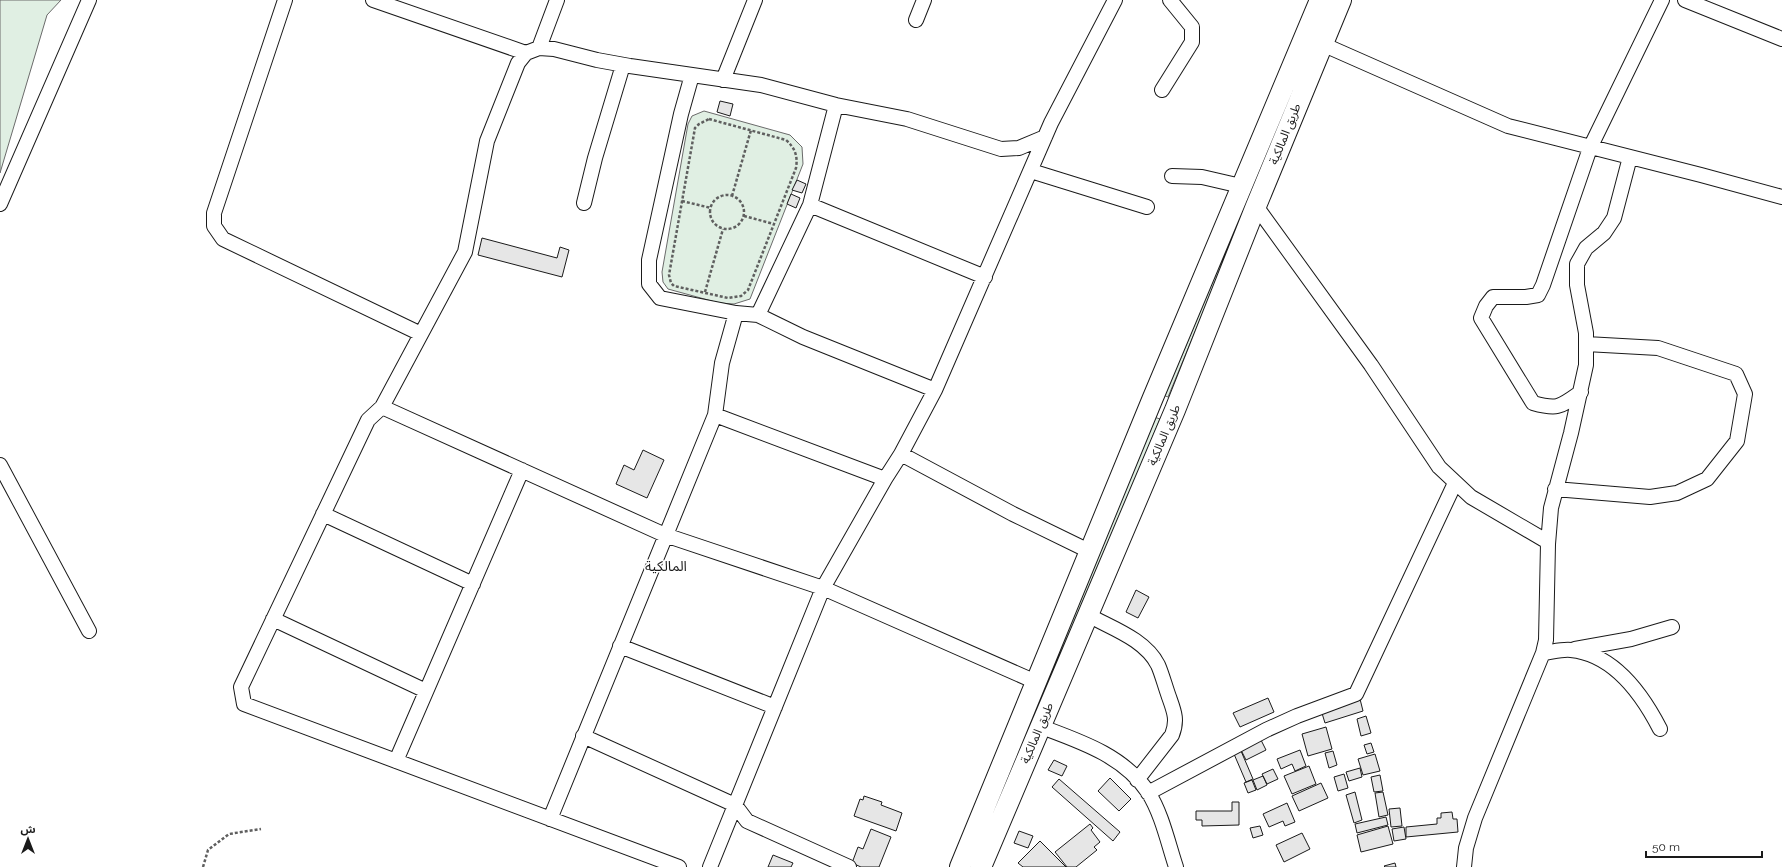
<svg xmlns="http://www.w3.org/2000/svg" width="1782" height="867" viewBox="0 0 1782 867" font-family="Raleway,'Noto Sans Arabic',sans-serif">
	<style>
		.green { fill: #e0efe3; stroke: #6a6a6a }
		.building { fill: #e6e6e6; stroke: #1a1a1a }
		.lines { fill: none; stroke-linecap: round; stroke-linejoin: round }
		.street-casing { stroke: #1a1a1a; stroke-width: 16 }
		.secondary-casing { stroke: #1a1a1a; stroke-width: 22 }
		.path { stroke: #5f5f5f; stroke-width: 2.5; stroke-dasharray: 3 2; stroke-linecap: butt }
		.street { stroke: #fff; stroke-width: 14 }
		.secondary { stroke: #fff; stroke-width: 20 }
		.labels { text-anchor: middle; stroke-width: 3; stroke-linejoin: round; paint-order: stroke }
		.street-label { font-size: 12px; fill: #1a1a1a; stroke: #fff }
		.quarter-label { font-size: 14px; fill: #1a1a1a; stroke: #fff }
	</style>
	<rect width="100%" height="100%" fill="#fff"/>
	<path class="green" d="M0 0H61L47 15 0 173Z
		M1319 20 1323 22 1168 397 1163 395Z
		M704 111 790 135 802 147 803 164 750 299 734 304 719 303 668 289 663 282 662 272 688 124 692 116Z
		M1154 417 1160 419 992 826 986 824Z"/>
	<path class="building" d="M720 101 733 104 730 116 717 112Z
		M797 180 806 184 802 193 792 190Z
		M791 194 800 198 796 208 787 204Z
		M482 238 557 258 560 247 569 250 562 277 478 255Z
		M643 450 664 460 647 498 616 484 624 465 634 470Z
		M1136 590 1149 597 1138 618 1126 612Z
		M1268 698 1274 712 1240 727 1233 713Z
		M1360 699 1363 711 1325 723 1321 710Z
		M1366 716 1371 733 1361 736 1357 719Z
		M1326 727 1332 749 1308 756 1302 734Z
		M1261 740 1266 750 1246 760 1241 750Z
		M1371 743 1374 752 1367 754 1364 745Z
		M1300 750 1306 766 1295 771 1292 764 1281 769 1277 759Z
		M1241 751 1253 779 1246 782 1234 754Z
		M1333 751 1337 765 1329 768 1325 753Z
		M1375 754 1380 771 1363 775 1358 759Z
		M1054 760 1067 766 1062 776 1048 770Z
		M1309 766 1316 784 1292 794 1284 776Z
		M1360 768 1362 777 1349 781 1346 772Z
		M1273 769 1278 779 1267 784 1262 774Z
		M1344 774 1348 788 1338 791 1334 777Z
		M1380 775 1383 791 1374 792 1371 777Z
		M1263 776 1267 785 1257 790 1253 780Z
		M1110 778 1131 799 1119 811 1098 791Z
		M1059 779 1120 832 1113 841 1052 787Z
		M1252 780 1256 790 1248 793 1244 783Z
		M1321 783 1328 798 1299 811 1292 796Z
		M1355 792 1362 820 1354 823 1346 795Z
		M1383 792 1388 815 1379 817 1375 793Z
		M864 796 882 802 881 805 902 813 896 831 854 816 860 799 863 800Z
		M1232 802H1239V825L1202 826V820H1196V811H1232Z
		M1287 803 1295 822 1285 826 1283 821 1269 827 1263 814Z
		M1400 808 1402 826 1391 827 1389 809Z
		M1452 812 1453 819H1457L1458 832 1406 837V827L1437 824V818H1441V813Z
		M1386 817 1388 825 1357 833 1355 824Z
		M1090 824 1093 828 1091 830 1100 842 1094 847 1097 850 1076 867H1067L1055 852Z
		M1260 826 1263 835 1253 838 1250 828Z
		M1388 826 1393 844 1361 852 1357 835Z
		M1404 827 1406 839 1394 841 1392 829Z
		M871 829 891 837 879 867H861L852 863 858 847 863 849Z
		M1019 831 1033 836 1028 848 1014 843Z
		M1302 833 1310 849 1284 862 1276 845Z
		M1040 841 1066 867H1023L1018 863Z
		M773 855 793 863 791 867H768Z
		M1395 863 1396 867H1385L1384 866Z"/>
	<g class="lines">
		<defs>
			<path id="street" d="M285 0 214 213V226L223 239 421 334
				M373 0 526 53
				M1685 0 1782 39
				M916 20 924 0
				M1322 44 1508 126 1701 175 1782 197
				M539 48 557 0
				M692 75 681 114 649 260V284L660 298 736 313 758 315 803 337 935 390
				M723 80 755 0
				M1162 90 1192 42V27L1170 0
				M1031 171 1147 207
				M1172 176 1202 177 1241 186
				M584 203 595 158 623 65
				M0 204 89 0
				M810 205 985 277
				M1256 206 1371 365 1439 467 1471 497 1548 542
				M758 315 810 205 836 105
				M1581 392C1560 407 1558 410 1533 403L1481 318 1486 306 1493 297H1526L1538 295 1543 285 1590 148 1662 0
				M382 407 368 420 241 687 244 704 679 867
				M715 415 885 479
				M901 454 1013 514 1091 552
				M0 465 89 631
				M1555 489 1650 497 1677 493 1707 479 1737 441 1745 394 1736 374 1658 348 1586 344
				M323 514 473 584
				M1088 615C1111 628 1145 639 1158 665 1162 674 1165 686 1169 697 1174 711 1178 720 1172 735L1137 780
				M273 619 426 691
				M620 646 775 707
				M1575 649 1631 639 1672 627
				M1543 653C1552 652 1562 649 1571 650 1613 654 1642 694 1660 729
				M1036 682 823 588 665 535 382 407 465 252 487 141 518 63 526 53 539 48 554 49 597 60 630 66 761 85 836 105 907 119 1001 149 1019 148 1045 137
				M1039 726C1079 741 1123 755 1148 792 1162 814 1168 843 1176 867
				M583 736 735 805 747 821 849 867
				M396 761 522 470
				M1148 793 1266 730 1297 716 1356 694 1455 483
				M550 819 715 415 722 363 736 313
				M710 867 823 588 885 479 901 454 935 390 1051 123 1115 0
				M1464 867 1466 848 1475 818 1543 653 1546 640 1548 544 1551 508 1571 433 1586 365V333L1577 285V264L1586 248 1604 233 1614 218 1630 157"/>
			<path id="secondary" d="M960 867 1152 400 1320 0
				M981 867 1175 410 1256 206 1341 0"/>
		</defs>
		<use href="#street" class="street-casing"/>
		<use href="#secondary" class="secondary-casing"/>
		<path class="path" d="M709 119 786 140C795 148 798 156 796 168L748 290 741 296 728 298 674 286 671 283 669 275 695 128 699 124Z
			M710 212a17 17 0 1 1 34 0a17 17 0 1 1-34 0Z
			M732 196 751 130
			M682 201 711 208
			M744 216 774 224
			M705 292 723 229
			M203 867 208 850 229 834 261 829"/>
		<use href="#street" class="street"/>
		<use href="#secondary" class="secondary"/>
	</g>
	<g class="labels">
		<g class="street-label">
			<text transform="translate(1285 134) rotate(-68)" y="4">طريق المالكية</text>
			<text transform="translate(1164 435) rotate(-67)" y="4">طريق المالكية</text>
			<text transform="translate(1037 733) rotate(-67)" y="4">طريق المالكية</text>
		</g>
		<g class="quarter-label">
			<text x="666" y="571">المالكية</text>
		</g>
	</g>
	<g transform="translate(28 839)" stroke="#ffffff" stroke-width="3" paint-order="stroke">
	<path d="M0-3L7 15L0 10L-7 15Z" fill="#1a1a1a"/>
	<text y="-6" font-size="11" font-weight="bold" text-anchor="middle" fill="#1a1a1a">ش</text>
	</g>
	<path d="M1646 851v6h116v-6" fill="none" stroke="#1a1a1a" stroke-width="2"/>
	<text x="1652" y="851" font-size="12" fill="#1a1a1a" stroke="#ffffff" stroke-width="3" paint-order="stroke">50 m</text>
</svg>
